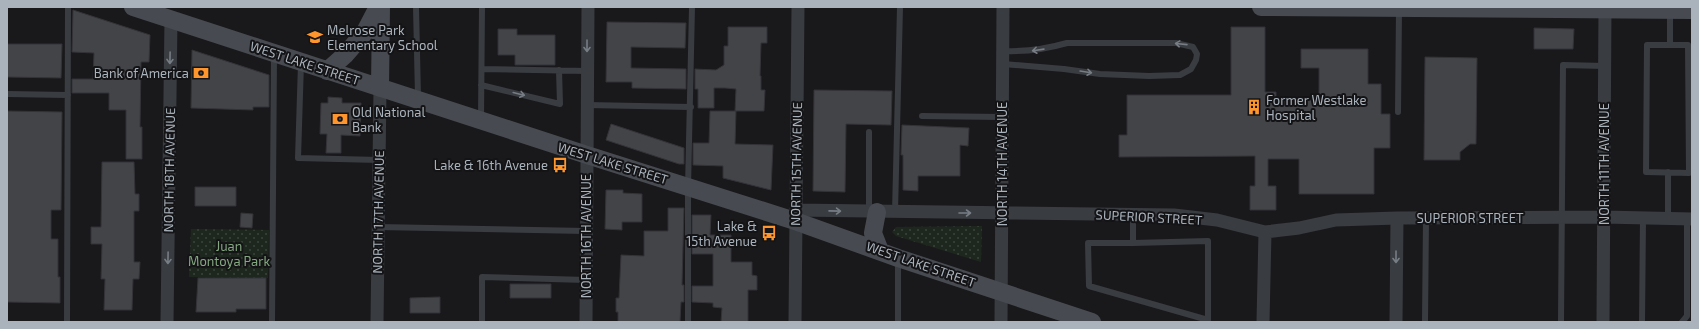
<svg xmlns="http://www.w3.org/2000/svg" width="1699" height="329" viewBox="0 0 1699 329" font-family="'Exo 2',sans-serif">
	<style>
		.park { fill: url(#park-dots) }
		.building { fill: #434448; stroke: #333338 }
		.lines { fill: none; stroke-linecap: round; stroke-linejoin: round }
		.service { stroke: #393c41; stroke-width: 6 }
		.minor { stroke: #393c41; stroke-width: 13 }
		.secondary { stroke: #474b51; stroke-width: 18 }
		.oneway { stroke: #777d85 }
		.labels { text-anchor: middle; stroke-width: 4; stroke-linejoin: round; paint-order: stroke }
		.poi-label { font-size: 13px; fill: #aab3bc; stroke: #141416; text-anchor: start }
		.street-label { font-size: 13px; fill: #aab3bc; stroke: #141416 }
		.park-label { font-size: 13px; fill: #84a880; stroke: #141416 }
	</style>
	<defs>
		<pattern id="park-dots" width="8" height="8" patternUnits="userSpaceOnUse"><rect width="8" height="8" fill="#1e271e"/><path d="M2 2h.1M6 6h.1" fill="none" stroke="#3c443d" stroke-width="1.8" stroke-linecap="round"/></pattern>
	</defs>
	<rect width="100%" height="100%" fill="#19191b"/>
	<path class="park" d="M982 226 981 262 896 236 892 232 896 227Z
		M191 229 269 230 268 278 189 277Z"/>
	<path class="building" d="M73 10 150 35 149 62H141L140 127H142V159H126V110H109V93H72V79H93L94 53 72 52Z
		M607 22 686 23 685 48 631 47V68L686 69V89L632 88V82H606Z
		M728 27H767V43H761L760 76H761V90H765L764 111H735L736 89 725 88H714V108H698V89H695V69L716 70 724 65V46H728Z
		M1231 27H1265V92H1276V100H1319V68H1301V49H1368V84H1381V114H1390V148H1374V194H1299V159H1268V186H1276V210H1250V186H1255V156L1119 157V135H1127V95H1231Z
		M1534 28 1574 29 1573 49H1534Z
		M498 29H517V35H555V65H515V55H498Z
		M7 44H62L61 78 7 77Z
		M192 50 269 75V107H253V110L191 108Z
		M1425 57 1477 58 1476 144H1470L1460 152V160H1424Z
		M814 90 892 91 891 125 846 124 845 192 813 191Z
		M328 97 342 98V103H361L360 136 341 135V153H326L327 134H320L321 103H328Z
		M7 111 62 112 61 210H51V239H58V277H60V303L7 302Z
		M710 111H736L735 144 773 145 771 190 723 178V166L693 165V143H709Z
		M611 124 684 148V164H679L606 140Z
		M902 125 969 128 968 146 960 145V176H918V191L903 190V155H901Z
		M102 162H134L135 194H139V211H134V262H140L139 279H133L132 310H104L105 279H101L102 244H91V227H101Z
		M195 187H236V206H195Z
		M606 190H623V193L642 194V222H622V230L605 229Z
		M668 208H684L682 285H684V302H681L680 322H618V312H616V298H619L621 255 644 256V231H668Z
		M241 213 253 214 252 228 240 227Z
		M692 215H711L710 235H731V262H752V275L757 276V290H748V322H721L722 308 713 307V303L692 302V286H713V254H692Z
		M198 278H266V309H236V312H196Z
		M510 284H551V298H510Z
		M440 297V313H410V298Z"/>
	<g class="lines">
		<path class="service" d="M416 7 418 97
			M1647 45H1688L1689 173 1646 172Z
			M1670 45V11
			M301 63 298 158 379 160
			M1003 64 1064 69 1100 74 1149 76 1180 75 1191 69 1196 60 1197 54 1193 47 1176 43H1067C1046 49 1025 52 1003 51
			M482 69 587 71
			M481 85 560 104 559 70
			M7 94 68 95
			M587 105 691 107
			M1398 112 1399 9
			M922 116 1002 117
			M481 119 482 7
			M1668 172V219
			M869 212V132
			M895 212 900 7
			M1133 215V243H1088L1089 286 1208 320V241L1133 243
			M378 227 586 231
			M67 322 68 7
			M272 322 274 56
			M482 322V277L586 280
			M688 322V187L692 7
			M898 322V261
			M1425 322 1426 218
			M1561 322 1563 65 1605 66
			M1642 322 1643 218
			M1682 322 1687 316V219"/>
		<path class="minor" d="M796 210 1174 215 1217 220 1265 232 1299 228 1336 220 1397 218 1604 217 1692 219
			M167 322 171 19
			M377 322 380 88
			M586 322 588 7
			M795 322 798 7
			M1001 322 1003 7
			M1263 322 1265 232
			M1396 322 1397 218
			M1603 322 1605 7"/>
		<path class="secondary" d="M133 7 587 155 795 221 898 258 1092 322
			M1261 7 1692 10
			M327 71 345 55 365 32 378 7
			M380 88 381 7
			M877 212 873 233 880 251"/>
	</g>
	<defs><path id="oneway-shaft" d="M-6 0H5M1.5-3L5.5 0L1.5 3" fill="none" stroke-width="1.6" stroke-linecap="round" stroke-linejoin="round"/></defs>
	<g class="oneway">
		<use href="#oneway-shaft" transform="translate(1181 44) rotate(-174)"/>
		<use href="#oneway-shaft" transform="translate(587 46) rotate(90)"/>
		<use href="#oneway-shaft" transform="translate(1038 50) rotate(172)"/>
		<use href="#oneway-shaft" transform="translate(170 58) rotate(91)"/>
		<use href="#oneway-shaft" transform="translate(1086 72) rotate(9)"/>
		<use href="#oneway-shaft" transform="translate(519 94) rotate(14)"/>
		<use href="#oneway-shaft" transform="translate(835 211) rotate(1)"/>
		<use href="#oneway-shaft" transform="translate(965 213)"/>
		<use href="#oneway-shaft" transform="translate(1396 257) rotate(90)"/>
		<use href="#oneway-shaft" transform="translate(168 258) rotate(91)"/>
	</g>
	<defs>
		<symbol id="school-bare" viewBox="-9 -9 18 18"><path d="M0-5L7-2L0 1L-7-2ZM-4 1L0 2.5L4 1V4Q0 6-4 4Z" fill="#ff962d" stroke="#141416" stroke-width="2.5" paint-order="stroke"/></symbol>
		<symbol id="bank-bare" viewBox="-9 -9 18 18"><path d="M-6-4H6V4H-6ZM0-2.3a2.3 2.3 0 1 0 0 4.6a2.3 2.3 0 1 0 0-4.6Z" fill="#ff962d" stroke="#141416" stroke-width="2.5" paint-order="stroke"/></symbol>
		<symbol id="building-bare" viewBox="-9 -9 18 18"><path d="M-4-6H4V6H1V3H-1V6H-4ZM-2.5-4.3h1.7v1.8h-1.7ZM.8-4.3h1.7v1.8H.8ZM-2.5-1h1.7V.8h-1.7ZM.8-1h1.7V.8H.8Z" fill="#ff962d" stroke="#141416" stroke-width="2.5" paint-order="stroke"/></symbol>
		<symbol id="bus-bare" viewBox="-9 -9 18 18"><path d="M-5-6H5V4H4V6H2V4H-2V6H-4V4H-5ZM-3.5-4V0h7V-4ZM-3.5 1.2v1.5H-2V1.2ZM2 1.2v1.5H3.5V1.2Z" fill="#ff962d" stroke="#141416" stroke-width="2.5" paint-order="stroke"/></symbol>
	</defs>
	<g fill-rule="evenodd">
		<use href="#school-bare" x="304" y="26" width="22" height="22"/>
		<use href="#bank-bare" x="190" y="62" width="22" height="22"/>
		<use href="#building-bare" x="1243" y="96" width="22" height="22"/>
		<use href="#bank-bare" x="329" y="108" width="22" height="22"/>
		<use href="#bus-bare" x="549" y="154" width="22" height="22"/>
		<use href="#bus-bare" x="758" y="222" width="22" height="22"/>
	</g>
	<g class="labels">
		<g class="poi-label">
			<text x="327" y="35">Melrose Park<tspan x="327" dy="15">Elementary School</tspan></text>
			<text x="189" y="78" text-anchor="end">Bank of America</text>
			<text x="1266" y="105">Former Westlake<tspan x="1266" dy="15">Hospital</tspan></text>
			<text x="352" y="117">Old National<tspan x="352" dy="15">Bank</tspan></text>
			<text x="548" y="170" text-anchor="end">Lake &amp; 16th Avenue</text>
			<text x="757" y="231" text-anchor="end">Lake &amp;<tspan x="757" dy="15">15th Avenue</tspan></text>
		</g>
		<g class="street-label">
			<text transform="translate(305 63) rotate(18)" y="5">WEST LAKE STREET</text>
			<text transform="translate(613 163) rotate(17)" y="5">WEST LAKE STREET</text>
			<text transform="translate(796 164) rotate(-89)" y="5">NORTH 15TH AVENUE</text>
			<text transform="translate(1002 164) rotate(-90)" y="5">NORTH 14TH AVENUE</text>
			<text transform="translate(1604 164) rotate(-90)" y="5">NORTH 11TH AVENUE</text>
			<text transform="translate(169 170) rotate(-89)" y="5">NORTH 18TH AVENUE</text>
			<text transform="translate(378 212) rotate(-89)" y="5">NORTH 17TH AVENUE</text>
			<text transform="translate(1149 217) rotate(3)" y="5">SUPERIOR STREET</text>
			<text x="1470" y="223">SUPERIOR STREET</text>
			<text transform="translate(586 236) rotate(-90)" y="5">NORTH 16TH AVENUE</text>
			<text transform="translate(921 264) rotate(19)" y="5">WEST LAKE STREET</text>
		</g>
		<g class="park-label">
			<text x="229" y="251">Juan<tspan x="229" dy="15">Montoya Park</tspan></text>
		</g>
	</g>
	<rect width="1699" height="329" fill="none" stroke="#aab3bc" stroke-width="16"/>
</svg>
